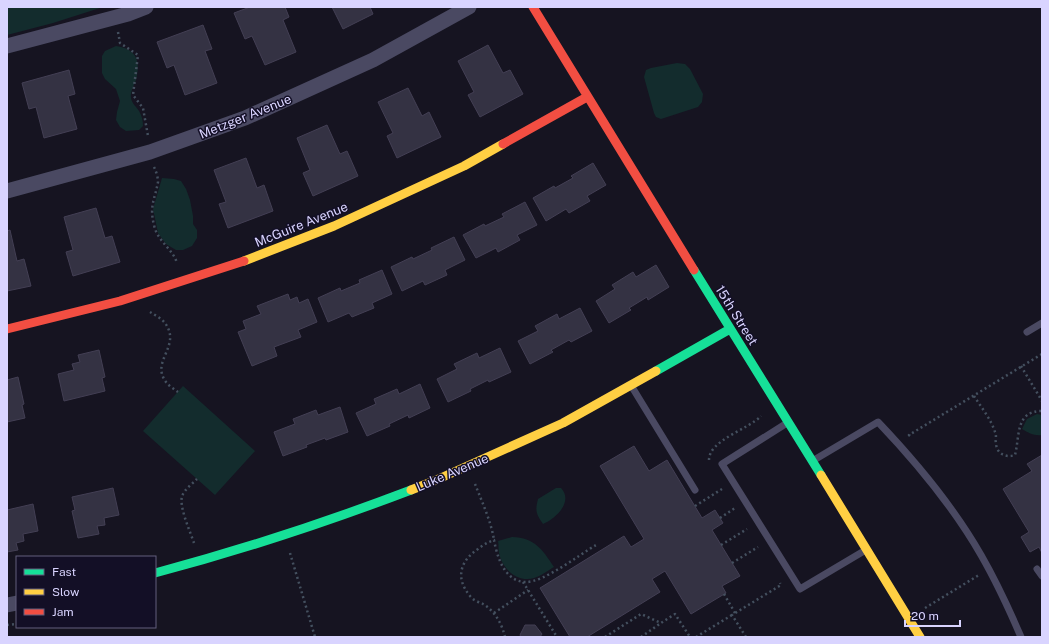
<svg xmlns="http://www.w3.org/2000/svg" width="1049" height="644" viewBox="0 0 1049 644" font-family="'Public Sans',sans-serif">
	<style>
		.green { fill: #132c2d }
		.building { fill: #343243; stroke: #433f54 }
		.lines { fill: none; stroke-linecap: round; stroke-linejoin: round }
		.path { stroke: #44505f; stroke-width: 2.5; stroke-dasharray: 2 3; stroke-linecap: butt }
		.lane { stroke: #4a4962; stroke-width: 7 }
		.street { stroke: #4a4962; stroke-width: 15 }
		.fast { stroke: #16e098; stroke-width: 9 }
		.slow { stroke: #ffcf43; stroke-width: 9 }
		.jam { stroke: #f24e42; stroke-width: 9 }
		.labels { text-anchor: middle; stroke-width: 3; stroke-linejoin: round; paint-order: stroke }
		.street-label { font-size: 13px; fill: #d9d4ff; stroke: #130f26 }
	</style>
	<rect width="100%" height="100%" fill="#161421"/>
	<path class="green" d="M7 7H103L53 23 7 35Z
		M116 46C136 49 141 60 136 80 134 85 130 92 131 98 132 104 136 106 139 111 142 116 143 121 143 126L139 130 126 131 120 127 116 120 117 112 120 101 116 89 105 79 102 73V56L105 51Z
		M677 63 685 64 690 69 703 94 702 102 698 107 661 119 656 117 654 113 644 77 646 70 651 68Z
		M162 178 174 179 181 181 186 189 190 200 193 216V224L197 230V238L192 246 183 250H176L166 244 158 233 153 209Z
		M183 386 255 451 215 495 143 431Z
		M1037 414 1042 415V435C1034 436 1029 433 1022 429L1027 419Z
		M556 488H561C574 502 555 519 543 524 536 514 535 511 538 499Z
		M512 537C535 538 542 549 554 567 547 571 541 576 534 578 518 583 502 569 499 553 498 549 499 545 498 541Z"/>
	<path class="building" d="M250 7H285L289 17 283 20 296 52 265 65 252 36 245 39 234 13Z
		M332 7H370L373 14 343 29Z
		M203 25 212 49 205 51 217 83 185 95 174 65 167 68 157 42Z
		M488 45 503 73 510 70 523 94 480 117 468 95 474 92 458 61Z
		M69 70 75 94 68 96 77 129 44 138 36 107 29 109 22 83Z
		M408 88 422 116 429 112 441 137 397 158 387 136 393 133 378 102Z
		M327 125 340 154 347 151 358 176 313 196 303 173 310 170 297 138Z
		M246 158 257 188 264 185 273 211 228 228 219 204 226 202 214 170Z
		M593 163 606 185 587 196 590 201 569 213 566 209 546 221 533 198 554 186 555 188 573 178 571 176Z
		M525 202 537 225 517 235 520 240 498 252 496 248 476 258 463 235 484 224 485 226 504 217 502 214Z
		M96 208 105 238 112 236 120 262 73 276 66 252 73 250 64 217Z
		M10 230 17 261 24 259 31 286 7 291V231Z
		M454 237 465 260 445 270 447 275 425 285 423 281 402 291 391 267 412 257 413 259 432 250 431 248Z
		M656 265 669 287 648 300 647 297 629 308 631 310 609 323 596 301 615 289 612 285 633 272 636 277Z
		M382 270 392 294 372 303 374 308 352 317 349 313 328 322 318 298 340 288 341 291 360 283 359 280Z
		M288 294 290 300 297 297 299 303 308 299 317 322 298 330 301 337 274 347 277 356 252 366 238 332 246 329 243 321 261 314 257 306Z
		M580 308 592 331 571 342 569 340 551 350 553 352 530 364 518 341 538 331 535 326 557 314 559 319Z
		M500 348 511 372 489 382 488 380 470 389 471 391 448 402 437 379 457 369 454 364 477 353 479 358Z
		M99 350 105 377 102 378 105 391 64 401 58 374 74 370 72 364 80 362 78 355Z
		M18 377 24 404 22 405 25 418 7 422V380Z
		M420 384 430 408 409 418 408 415 389 424 390 426 367 436 356 413 376 404 374 399 397 389 399 394Z
		M340 407 348 432 326 440 325 438 306 445 307 447 283 456 274 432 295 424 293 419 316 410 318 415Z
		M634 446 649 471 667 460 702 518 715 510 723 523 712 530 740 576 722 586 726 593 691 614 665 571 652 579 660 592 587 637H570L540 588 624 536 631 547 644 539 600 466Z
		M1042 455V553L1039 547 1030 552 1021 537 1029 532 1003 489 1032 471 1027 464Z
		M113 488 119 515 104 518 105 525 97 526 99 534 78 538 72 511 75 510 72 497Z
		M33 504 38 531 23 534 24 541 16 543 18 550 7 552V510Z
		M525 625H535L542 634 540 637H521L520 635Z"/>
	<g class="lines">
		<path class="path" d="M118 32 120 43 138 55 133 95 143 108 148 136
			M154 167C156 171 158 177 158 182 155 199 149 206 154 225 157 241 173 249 177 263
			M150 312C155 315 162 319 165 323 182 346 150 361 166 382 169 386 174 389 178 392
			M1021 366 1042 401
			M974 396C981 407 991 419 995 432 997 436 995 440 996 444 997 454 1006 458 1015 455 1020 436 1015 411 1042 411
			M910 436 909 435 1042 354
			M709 460C709 440 749 429 761 416
			M475 484C482 502 491 521 494 540
			M695 506 722 489
			M720 518 735 508
			M194 543C190 531 179 507 182 496 185 489 192 484 197 479
			M721 545 747 529
			M290 553 315 637
			M732 563 758 547
			M523 582 557 637
			M724 594 735 613
			M925 608 979 575
			M494 613 528 590
			M7 625 17 624
			M505 637C502 624 495 611 483 604 479 602 474 601 470 596 455 578 460 561 478 549 483 545 488 542 494 540 497 556 504 581 525 582 543 583 579 555 596 545
			M605 637 641 614 661 623 675 614 690 637
			M641 637 661 623
			M696 637 732 615
			M746 637 732 615 781 585 780 583"/>
		<path class="lane" d="M1027 332 1042 323
			M632 387 695 490
			M787 423 722 464 800 589 864 551
			M814 460 878 422C917 463 953 506 981 555 996 581 1009 609 1021 637
			M1037 569 1042 576"/>
		<path class="street" d="M7 46 128 14 146 7
			M7 191 150 152 245 118 373 60 469 7
			M7 605 17 603"/>
		<path class="fast" d="M694 270 821 475
			M656 371 730 329
			M155 573C242 550 327 522 411 490"/>
		<path class="slow" d="M244 261 334 226 464 166 503 144
			M821 475 920 637
			M411 490 434 481 563 423 656 371"/>
		<path class="jam" d="M533 7 694 270
			M503 144 587 97
			M7 329 120 301 244 261"/>
	</g>
	<g class="labels">
		<g class="street-label">
			<text transform="translate(245 116) rotate(-22)" y="5">Metzger Avenue</text>
			<text transform="translate(301 224) rotate(-22)" y="5">McGuire Avenue</text>
			<text transform="translate(737 315) rotate(58)" y="5">15th Street</text>
			<text transform="translate(452 472) rotate(-23)" y="5">Luke Avenue</text>
		</g>
	</g>
	<rect width="1049" height="644" fill="none" stroke="#d9d4ff" stroke-width="16"/>
	<rect x="16" y="556" width="140" height="72" fill="#130f26" stroke="#625e7d"/>
	<rect x="24" y="569" width="20" height="6" fill="#16e098" stroke="#625e7d"/>
	<text x="52" y="576" font-size="12" fill="#d9d4ff">Fast</text>
	<rect x="24" y="589" width="20" height="6" fill="#ffcf43" stroke="#625e7d"/>
	<text x="52" y="596" font-size="12" fill="#d9d4ff">Slow</text>
	<rect x="24" y="609" width="20" height="6" fill="#f24e42" stroke="#625e7d"/>
	<text x="52" y="616" font-size="12" fill="#d9d4ff">Jam</text>
	<path d="M905 620v6h55v-6" fill="none" stroke="#d9d4ff" stroke-width="2"/>
	<text x="911" y="620" font-size="12" fill="#d9d4ff" stroke="#130f26" stroke-width="3" paint-order="stroke">20 m</text>
</svg>
